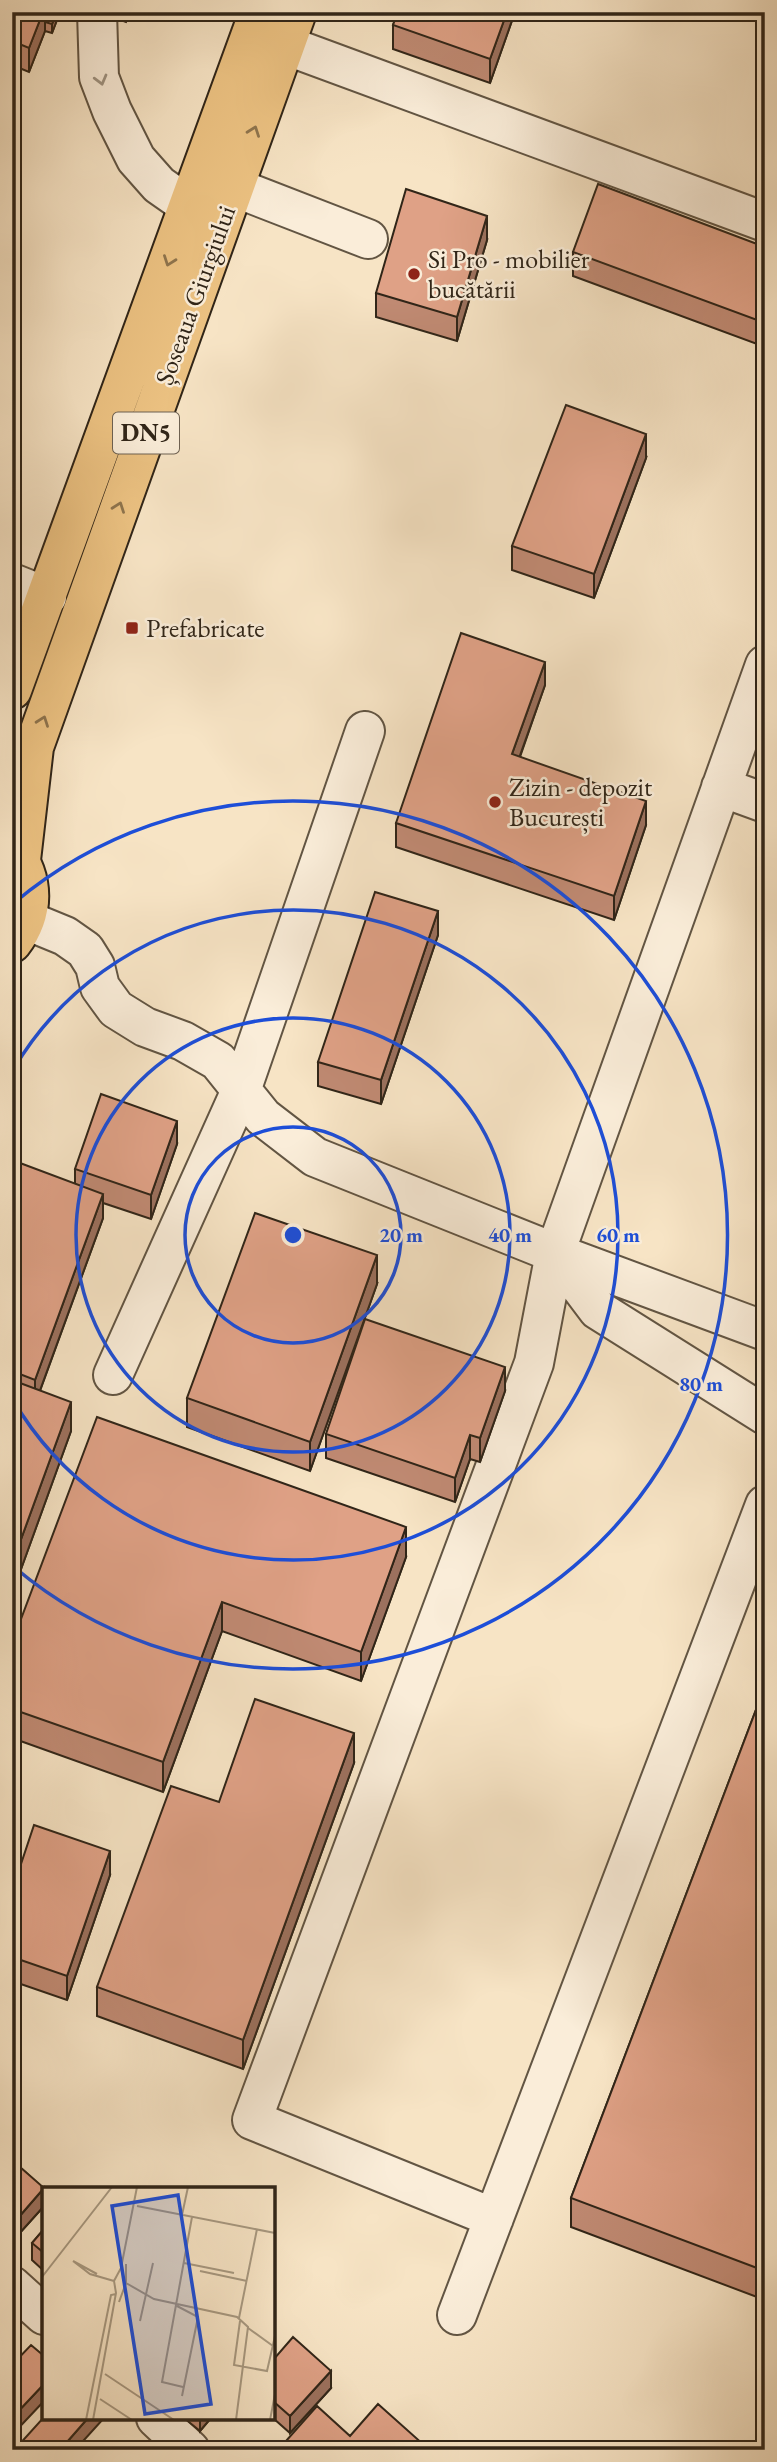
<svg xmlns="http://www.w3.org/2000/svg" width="777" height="2462" viewBox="0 0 777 2462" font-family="'EB Garamond',serif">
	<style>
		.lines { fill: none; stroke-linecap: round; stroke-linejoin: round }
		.minor-casing { stroke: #625543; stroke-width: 42 }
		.highway-casing { stroke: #302518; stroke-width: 42 }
		.minor { stroke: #faedd9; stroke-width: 38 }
		.highway { stroke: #ecc282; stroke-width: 38 }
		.wall { fill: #c08a73; stroke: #302518; stroke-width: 2 }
		.shaded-wall { fill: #9c715e; stroke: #302518; stroke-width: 2 }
		.building { fill: #dfa186; stroke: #302518; stroke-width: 2 }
		.oneway { stroke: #9f9382 }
		.oneway2 { stroke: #8e744d }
		.ring { fill: none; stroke: #1d4ed8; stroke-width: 3.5 }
		.poi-dot { fill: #8f2418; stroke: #faedd9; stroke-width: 2.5 }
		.labels { text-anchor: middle; stroke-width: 5; stroke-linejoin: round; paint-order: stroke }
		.shield { fill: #faedd9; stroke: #6d6152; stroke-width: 2 }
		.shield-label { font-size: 24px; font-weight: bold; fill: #302518 }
		.poi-label { font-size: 26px; fill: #302518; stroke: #faedd9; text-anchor: start }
		.street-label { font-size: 26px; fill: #302518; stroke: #faedd9 }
		.inset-road { fill: none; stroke: #a79880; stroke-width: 2 }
		.view { fill: #1d4ed8; fill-opacity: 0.15; stroke: #1d4ed8; stroke-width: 3.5 }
		.inset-edge { fill: none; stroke: #302518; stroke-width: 3.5 }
		.centre { fill: #1d4ed8; stroke: #faedd9; stroke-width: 3.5 }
		.ring-label { font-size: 21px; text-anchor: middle; font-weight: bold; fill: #1d4ed8; stroke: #faedd9; stroke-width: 5; stroke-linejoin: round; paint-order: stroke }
	</style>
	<rect width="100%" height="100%" fill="#f7e4c5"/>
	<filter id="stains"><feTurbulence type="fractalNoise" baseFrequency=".00286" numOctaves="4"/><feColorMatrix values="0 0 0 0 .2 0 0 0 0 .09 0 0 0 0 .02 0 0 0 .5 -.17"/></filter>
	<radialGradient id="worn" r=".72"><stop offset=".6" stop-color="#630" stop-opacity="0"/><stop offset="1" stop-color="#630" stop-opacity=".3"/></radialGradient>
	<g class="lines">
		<defs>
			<path id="minor" d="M97 12 99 77 112 111 136 159 159 185 189 206
				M285 45 765 222
				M234 187 368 239
				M12 583 47 597
				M721 787 765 803
				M26 920 65 936 85 950 95 966 100 987 116 1009 145 1027 183 1041 218 1061 263 1117 315 1157 555 1253 765 1331
				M555 1253 598 1310 765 1415
				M113 1375 242 1088 365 731
				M494 2218 252 2120 534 1363 555 1253 765 665
				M12 2286 44 2315
				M457 2315 765 1505
				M156 2418 190 2450"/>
			<path id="highway" d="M12 690 259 12
				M12 849C35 879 35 913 12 943
				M21 860 34 747 297 12"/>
		</defs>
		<use href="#minor" class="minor-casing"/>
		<use href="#highway" class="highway-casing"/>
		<use href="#minor" class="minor"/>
		<use href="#highway" class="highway"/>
	</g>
	<path class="wall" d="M12 12H60L52 33 45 31 29 72 12 65Z
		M99 12H130L126 22Z
		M398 12H515L490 83 393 49V25Z
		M487 240 457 341 376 317V293Z
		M765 247V322L757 344 573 276V252Z
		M646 458 594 598 512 570V546Z
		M545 685 520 757 646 825 614 920 396 847V823Z
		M438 935 381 1104 318 1086V1062Z
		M177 1144 151 1219 103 1203V1218L40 1391 71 1431 12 1594V1184H75V1169Z
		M377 1284 310 1471 187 1427V1398Z
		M505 1391 480 1462 470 1459 455 1502 326 1458V1434Z
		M406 1557 361 1681 222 1631 163 1792 12 1738V1643Z
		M765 1686V2300L571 2227V2198Z
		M354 1763 243 2069 97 2016V1987L219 1802Z
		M110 1875 67 2000 12 1981V1891Z
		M12 2160 44 2189V2206L18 2235 12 2230Z
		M44 2229V2271L32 2260V2243Z
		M273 2360 331 2388 290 2433 273 2418Z
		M184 2418H211L200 2431Z"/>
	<path class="shaded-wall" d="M43 12H45V31L29 72V48Z
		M57 12H60L52 33V24Z
		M127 12H130L126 22V13Z
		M507 12H515L490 83V59Z
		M487 216V240L457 341V317Z
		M765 298V322L757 344V320Z
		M646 434V458L594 598V574Z
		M545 662V685L512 778V754Z
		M646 801V825L614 920V896Z
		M438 911V935L381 1104V1080Z
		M177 1121V1144L151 1219V1195Z
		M103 1194V1218L35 1404V1380Z
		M377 1255V1284L310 1471V1442Z
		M505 1367V1391L480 1462V1438Z
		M71 1402V1431L12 1594V1564Z
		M470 1435V1459L455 1502V1478Z
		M406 1527V1557L361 1681V1652Z
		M222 1602V1631L163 1792V1762Z
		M354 1733V1763L243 2069V2040Z
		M110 1851V1875L67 2000V1976Z
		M44 2188V2206L18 2235V2218Z
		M331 2371V2388L290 2433V2416Z
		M44 2384V2401L12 2435V2418Z
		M88 2418H104L75 2450H60Z
		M200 2418H211L200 2431Z"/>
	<path class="building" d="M12 12H43L29 48 12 41Z
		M45 12H57L52 24 45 22Z
		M398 12H507L490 59 393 25Z
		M598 184 765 247V298L757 320 573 252Z
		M406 189 487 216 457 317 376 293Z
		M566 405 646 434 594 574 512 546Z
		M461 633 545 662 512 754 646 801 614 896 396 823Z
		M375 892 438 911 381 1080 318 1062Z
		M101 1094 177 1121 151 1195 75 1169Z
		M20 1163 103 1194 35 1380 12 1371V1184Z
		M255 1213 377 1255 310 1442 187 1398Z
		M365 1319 505 1367 480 1438 470 1435 455 1478 326 1434Z
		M12 1380 71 1402 12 1564Z
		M97 1417 406 1527 361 1652 222 1602 163 1762 12 1709V1643Z
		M765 1686V2271L571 2198Z
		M255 1699 354 1733 243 2040 97 1987 171 1786 219 1802Z
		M34 1825 110 1851 67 1976 12 1957V1891Z
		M12 2160 44 2188 18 2218 12 2213Z
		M44 2229V2253L32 2243Z
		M293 2337 331 2371 290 2416 273 2401V2360Z
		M31 2345 44 2356V2384L12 2418V2365Z
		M378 2404 424 2445 420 2450H278L317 2406 350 2436Z
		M44 2417V2418H88L60 2450H20L17 2447Z"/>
	<defs><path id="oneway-chevron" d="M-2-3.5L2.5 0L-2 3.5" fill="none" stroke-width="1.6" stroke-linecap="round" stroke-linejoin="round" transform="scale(1.75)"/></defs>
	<use class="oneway" href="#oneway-chevron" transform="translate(101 80) rotate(75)"/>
	<g class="oneway2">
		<use href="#oneway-chevron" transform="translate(254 131) rotate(-70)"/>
		<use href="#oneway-chevron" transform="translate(169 261) rotate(110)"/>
		<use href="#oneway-chevron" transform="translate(119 507) rotate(-70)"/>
		<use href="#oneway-chevron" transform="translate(43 721) rotate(-70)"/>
	</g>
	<g class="ring">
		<circle cx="293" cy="1235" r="108"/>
		<circle cx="293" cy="1235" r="217"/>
		<path d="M13 1070A325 325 0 1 1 13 1400"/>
		<path d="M14 903A434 434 0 1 1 14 1567"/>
	</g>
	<g class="poi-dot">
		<circle cx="414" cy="274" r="7"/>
		<rect x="125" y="621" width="14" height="14" rx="3.5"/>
		<circle cx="495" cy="802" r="7"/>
	</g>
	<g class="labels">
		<rect class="shield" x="113" y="412.5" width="66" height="41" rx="5"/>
		<g class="shield-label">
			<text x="146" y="441">DN5</text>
		</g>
		<g class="poi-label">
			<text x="428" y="268">Si Pro - mobilier<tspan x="428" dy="30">bucătării</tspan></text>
			<text x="146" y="637">Prefabricate</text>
			<text x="509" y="796">Zizin - depozit<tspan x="509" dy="30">București</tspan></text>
		</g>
		<g class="street-label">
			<text transform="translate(195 295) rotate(-70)" y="9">Șoseaua Giurgiului</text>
		</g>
	</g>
	<g transform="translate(42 2187)">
		<rect width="233" height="233" fill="#f7e4c5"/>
		<path class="inset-road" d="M95 19 233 46M140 28 146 0M31 74 48 87 72 94M31 74 55 87M142 76 192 86M158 84 205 94M0 90 70 0M84 96 112 112 195 130 206 140 194 233M77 115 84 96V77M135 119 156 130 140 209M197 131 215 42M98 134 111 76M198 134 192 178 225 184 233 149M206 141 231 159M63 187 132 233M141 200 120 195 150 30M58 212 90 233M44 233 69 108 74 107M51 233 74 106 72 94 79 81 95 0M228 233 233 207"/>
		<path class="view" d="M136 8 169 217 103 227 70 19Z"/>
		<rect width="233" height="233" class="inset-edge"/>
	</g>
	<circle cx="293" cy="1235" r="10" class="centre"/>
	<g class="ring-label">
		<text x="401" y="1242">20 m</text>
		<text x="510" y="1242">40 m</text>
		<text x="618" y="1242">60 m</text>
		<text x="701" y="1391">80 m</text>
	</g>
	<rect width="777" height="2462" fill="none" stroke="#f7e4c5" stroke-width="42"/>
	<rect x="14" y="14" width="749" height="2434" fill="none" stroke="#302518" stroke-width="3.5"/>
	<rect x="21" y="21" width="735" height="2420" fill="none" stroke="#302518" stroke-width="2"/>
	<rect width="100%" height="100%" filter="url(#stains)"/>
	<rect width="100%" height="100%" fill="url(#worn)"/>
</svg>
